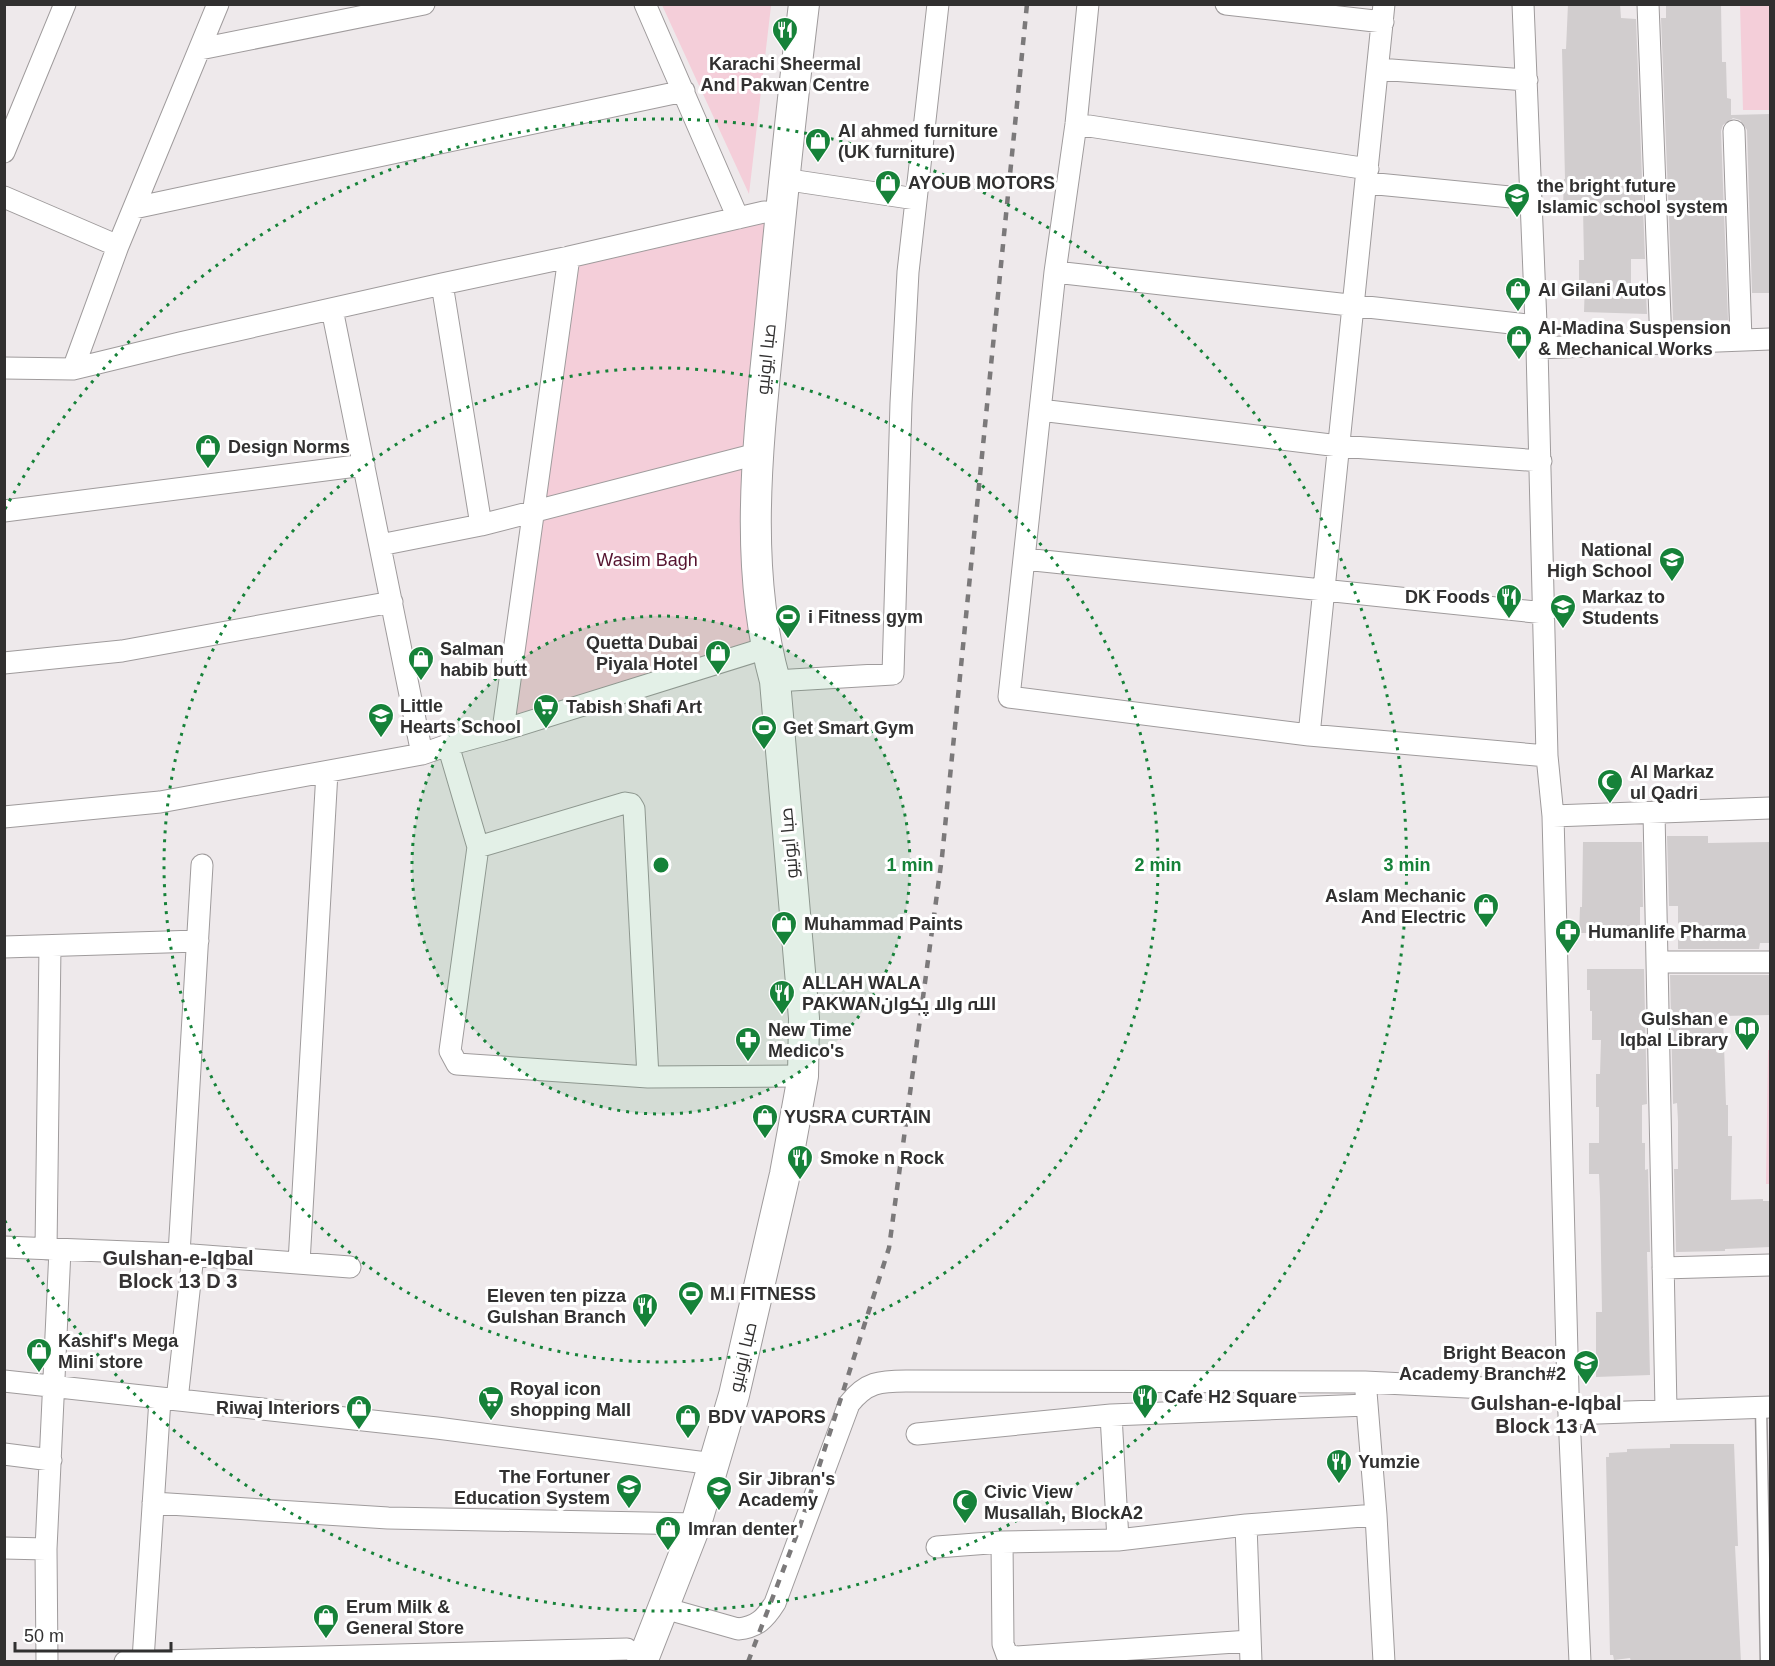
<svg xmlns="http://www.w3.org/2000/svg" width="1775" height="1666" viewBox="0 0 1775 1666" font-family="Helvetica,Cairo,sans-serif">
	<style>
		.park { fill: #f4ced9 }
		.building { fill: #d1cdce }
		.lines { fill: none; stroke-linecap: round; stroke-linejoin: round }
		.lane-casing { stroke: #9f9b9c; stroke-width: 13 }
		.street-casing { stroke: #9f9b9c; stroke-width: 23 }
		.secondary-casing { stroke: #9f9b9c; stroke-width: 32 }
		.lane { stroke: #fff; stroke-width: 10 }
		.street { stroke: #fff; stroke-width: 21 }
		.secondary { stroke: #fff; stroke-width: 30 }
		.rail { stroke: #7b797a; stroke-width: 4.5; stroke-dasharray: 8 8; stroke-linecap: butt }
		.ring { fill: none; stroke: #168239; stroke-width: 3; stroke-dasharray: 3 6 }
		.labels { text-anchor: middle; stroke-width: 6; stroke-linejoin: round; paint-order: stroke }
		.poi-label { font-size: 18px; font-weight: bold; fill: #313030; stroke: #fff; text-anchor: start }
		.street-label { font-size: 18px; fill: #313030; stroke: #fff }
		.park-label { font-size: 18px; fill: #561430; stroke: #fff }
		.neighbourhood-label { font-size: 20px; font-weight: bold; fill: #353233; stroke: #fff }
		.centre { fill: #168239; stroke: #fff; stroke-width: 3 }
		.ring-label { font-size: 18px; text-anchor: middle; font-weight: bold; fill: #168239; stroke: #fff; stroke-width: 6; stroke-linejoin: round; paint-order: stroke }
	</style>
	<rect width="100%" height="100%" fill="#eee9eb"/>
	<path class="park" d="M750 5 771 6 749 194 662 5Z
		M1740 5H1770V110H1743Z
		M780 213 765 640 510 721 569 257Z
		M1768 1050H1770V1184H1766Z"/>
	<path class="building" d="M1568 4H1620L1621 18 1636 19 1645 259H1631V291H1646L1647 314 1584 312 1585 282H1579V260H1584L1583 208 1563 207 1564 179H1565L1562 49H1566Z
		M1666 4H1721L1722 62H1726L1727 98 1731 99V115L1770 114V293H1752L1747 130 1740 120 1733 118 1723 125 1721 131 1728 320H1673L1661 18H1666Z
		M1667 836H1708V843L1770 842V943H1760L1759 949H1678V906H1669Z
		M1583 842H1642L1643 907H1640V933H1579L1580 907H1582Z
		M1587 969H1644L1647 1104 1642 1105V1143H1645V1170L1648 1169 1650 1252H1647L1650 1375 1596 1377V1312H1602L1600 1197 1599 1174H1589V1143H1599V1107H1596V1074H1600L1601 1040H1592V1011H1590V990H1587Z
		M1670 975H1770V1015L1723 1016 1726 1105H1728V1136H1732L1731 1200 1763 1199V1201H1770V1247L1725 1249V1251L1676 1252 1674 1169H1678V1121L1677 1103 1673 1104Z
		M1670 1444H1734L1738 1546H1735L1741 1662H1631L1630 1658 1614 1660 1613 1655H1610L1606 1457H1609V1453L1627 1452V1449L1670 1448Z"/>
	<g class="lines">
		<defs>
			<path id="lane" d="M1761 1407 1766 1662"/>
			<path id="street" d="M645 4 738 218
				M1088 4 1076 124 1055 272 1009 697 1309 735 1547 756
				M1226 4 1383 22
				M1523 4 1537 348 1547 756 1553 816 1568 1392 1580 1662
				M1648 4 1661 344
				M200 49 424 4
				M1378 69 1527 80
				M1076 124 1368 169
				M1734 131 1741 340
				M4 152 65 4
				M783 179 916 199
				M1367 183 1531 199
				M4 197 118 246
				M134 208 684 91
				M1055 272 1537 326
				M442 284 481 525
				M332 309 422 754
				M1537 348 1770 339
				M4 368 73 369 180 343 442 284 569 257 764 212 780 213
				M73 369 118 246 218 4
				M1040 410 1339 446 1541 461
				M4 511 364 465
				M380 545 481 525 757 454
				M1024 559 1545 613
				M4 663 122 651 392 602
				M775 681 893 674 901 403 908 272 938 4
				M503 730 569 257
				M1309 735 1384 4
				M448 745 478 847 450 1051 457 1064 648 1077 803 1076
				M1654 812 1666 1409
				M1553 816 1770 808
				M4 817 160 802 422 754 448 745 503 730 766 648
				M478 847 625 803 631 804 634 809 648 1077
				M4 947 198 941
				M1657 962H1770
				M4 1247 179 1254 350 1267
				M46 1249 50 946
				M179 1254 202 865
				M299 1263 327 772
				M1663 1268 1770 1265
				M4 1381 437 1428 714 1464
				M1366 1392 1376 1515 1384 1662
				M177 1400 193 1255
				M1570 1414 1770 1407
				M917 1434 1111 1415
				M4 1454 51 1460
				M153 1503 388 1518 696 1524
				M1246 1525 1251 1662
				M1118 1540 1111 1415 1367 1405
				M1002 1542 1003 1644 1007 1655 1017 1657 1250 1641
				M937 1547 1002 1542 1118 1540 1246 1525 1376 1515
				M4 1548 46 1549
				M664 1608 738 1629C757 1627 765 1619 775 1603L849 1404C866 1382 880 1381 906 1381L1365 1382 1568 1392
				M143 1660 160 1399
				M47 1662 46 1549 60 1250
				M125 1662 627 1649"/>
			<path id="secondary" d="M642 1662 696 1524 734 1395 785 1174 803 1076 804 1018 775 681C743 565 758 443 770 325 780 218 791 111 804 4"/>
		</defs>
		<use href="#lane" class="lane-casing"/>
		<use href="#street" class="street-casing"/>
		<use href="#secondary" class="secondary-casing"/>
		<use href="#lane" class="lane"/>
		<use href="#street" class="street"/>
		<use href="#secondary" class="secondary"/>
		<path class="rail" d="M748 1662 800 1526 889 1248 942 857 1027 4"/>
	</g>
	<circle cx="661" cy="865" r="249" fill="#168239" fill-opacity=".12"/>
	<g class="ring">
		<circle cx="661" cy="865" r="249"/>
		<circle cx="661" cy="865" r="497"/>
		<path d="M5 509A746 746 0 1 1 5 1221"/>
	</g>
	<defs>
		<symbol id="restaurant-pin" viewBox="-11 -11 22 30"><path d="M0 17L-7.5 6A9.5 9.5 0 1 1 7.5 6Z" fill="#168239" stroke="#fff"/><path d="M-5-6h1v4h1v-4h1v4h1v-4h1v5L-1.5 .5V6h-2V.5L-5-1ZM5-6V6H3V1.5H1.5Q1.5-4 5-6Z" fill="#fff"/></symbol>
		<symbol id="shop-pin" viewBox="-11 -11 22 30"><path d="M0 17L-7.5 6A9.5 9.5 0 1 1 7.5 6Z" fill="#168239" stroke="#fff"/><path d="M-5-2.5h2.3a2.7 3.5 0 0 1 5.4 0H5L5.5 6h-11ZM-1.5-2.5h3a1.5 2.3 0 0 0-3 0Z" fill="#fff"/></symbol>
		<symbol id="school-pin" viewBox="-11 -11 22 30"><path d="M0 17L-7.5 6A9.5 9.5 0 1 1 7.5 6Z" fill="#168239" stroke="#fff"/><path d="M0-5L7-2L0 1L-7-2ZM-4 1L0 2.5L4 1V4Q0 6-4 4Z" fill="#fff"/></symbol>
		<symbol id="stadium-pin" viewBox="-11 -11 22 30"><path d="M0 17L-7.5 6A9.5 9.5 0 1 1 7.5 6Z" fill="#168239" stroke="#fff"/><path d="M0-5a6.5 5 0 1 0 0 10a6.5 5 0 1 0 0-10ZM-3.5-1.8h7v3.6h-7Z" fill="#fff"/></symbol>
		<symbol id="supermarket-pin" viewBox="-11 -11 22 30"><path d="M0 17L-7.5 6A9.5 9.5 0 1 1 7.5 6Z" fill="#168239" stroke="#fff"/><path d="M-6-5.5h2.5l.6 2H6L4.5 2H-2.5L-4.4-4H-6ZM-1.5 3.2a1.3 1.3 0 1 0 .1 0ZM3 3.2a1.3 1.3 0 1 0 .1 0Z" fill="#fff"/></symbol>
		<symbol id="mosque-pin" viewBox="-11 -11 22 30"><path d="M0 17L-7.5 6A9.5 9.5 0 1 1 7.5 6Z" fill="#168239" stroke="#fff"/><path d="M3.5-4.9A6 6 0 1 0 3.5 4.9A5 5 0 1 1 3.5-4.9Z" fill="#fff"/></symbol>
		<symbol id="pharmacy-pin" viewBox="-11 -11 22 30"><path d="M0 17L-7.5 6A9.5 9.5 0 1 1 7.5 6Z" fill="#168239" stroke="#fff"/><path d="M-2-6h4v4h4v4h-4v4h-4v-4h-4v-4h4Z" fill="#fff"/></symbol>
		<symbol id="library-pin" viewBox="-11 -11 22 30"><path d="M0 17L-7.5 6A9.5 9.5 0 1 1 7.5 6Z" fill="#168239" stroke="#fff"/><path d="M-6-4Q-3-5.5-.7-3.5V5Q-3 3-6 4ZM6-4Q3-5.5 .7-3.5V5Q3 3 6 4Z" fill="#fff"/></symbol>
	</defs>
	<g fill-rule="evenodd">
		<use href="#restaurant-pin" x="770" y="15" width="30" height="40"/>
		<use href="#shop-pin" x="803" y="126" width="30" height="40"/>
		<use href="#shop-pin" x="873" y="168" width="30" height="40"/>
		<use href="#school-pin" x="1502" y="181" width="30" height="40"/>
		<use href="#shop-pin" x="1503" y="275" width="30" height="40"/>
		<use href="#shop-pin" x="1504" y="323" width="30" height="40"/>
		<use href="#shop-pin" x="193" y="432" width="30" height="40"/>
		<use href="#school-pin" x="1657" y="545" width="30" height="40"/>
		<use href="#restaurant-pin" x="1494" y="582" width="30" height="40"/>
		<use href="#school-pin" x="1548" y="592" width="30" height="40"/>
		<use href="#stadium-pin" x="773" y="602" width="30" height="40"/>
		<use href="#shop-pin" x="703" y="638" width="30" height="40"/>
		<use href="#shop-pin" x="406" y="644" width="30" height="40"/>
		<use href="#supermarket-pin" x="531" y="692" width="30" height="40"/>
		<use href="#school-pin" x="366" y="701" width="30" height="40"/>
		<use href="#stadium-pin" x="749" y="713" width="30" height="40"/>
		<use href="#mosque-pin" x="1595" y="767" width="30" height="40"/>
		<use href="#shop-pin" x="1471" y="891" width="30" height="40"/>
		<use href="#shop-pin" x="769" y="909" width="30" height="40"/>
		<use href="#pharmacy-pin" x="1553" y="917" width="30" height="40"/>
		<use href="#restaurant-pin" x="767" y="978" width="30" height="40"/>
		<use href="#library-pin" x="1732" y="1014" width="30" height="40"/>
		<use href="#pharmacy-pin" x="733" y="1025" width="30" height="40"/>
		<use href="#shop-pin" x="750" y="1102" width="30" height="40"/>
		<use href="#restaurant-pin" x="785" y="1143" width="30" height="40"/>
		<use href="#stadium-pin" x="676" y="1279" width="30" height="40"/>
		<use href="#restaurant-pin" x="630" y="1291" width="30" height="40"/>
		<use href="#shop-pin" x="24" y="1336" width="30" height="40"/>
		<use href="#school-pin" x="1571" y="1348" width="30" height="40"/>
		<use href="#restaurant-pin" x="1130" y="1382" width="30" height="40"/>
		<use href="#supermarket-pin" x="476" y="1384" width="30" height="40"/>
		<use href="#shop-pin" x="344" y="1393" width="30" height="40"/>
		<use href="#shop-pin" x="673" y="1402" width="30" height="40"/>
		<use href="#restaurant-pin" x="1324" y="1447" width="30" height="40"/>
		<use href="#school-pin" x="614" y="1472" width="30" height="40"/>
		<use href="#school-pin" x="704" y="1474" width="30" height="40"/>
		<use href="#mosque-pin" x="950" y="1487" width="30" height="40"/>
		<use href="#shop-pin" x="653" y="1514" width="30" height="40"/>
		<use href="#shop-pin" x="311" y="1602" width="30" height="40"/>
	</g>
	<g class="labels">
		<g class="poi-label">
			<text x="785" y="70" text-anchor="middle">Karachi Sheermal<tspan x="785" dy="21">And Pakwan Centre</tspan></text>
			<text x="838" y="137">Al ahmed furniture<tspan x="838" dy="21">(UK furniture)</tspan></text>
			<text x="908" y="189">AYOUB MOTORS</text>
			<text x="1537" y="192">the bright future<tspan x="1537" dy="21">Islamic school system</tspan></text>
			<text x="1538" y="296">Al Gilani Autos</text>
			<text x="1538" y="334">Al-Madina Suspension<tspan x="1538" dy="21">&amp; Mechanical Works</tspan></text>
			<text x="228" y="453">Design Norms</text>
			<text x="1652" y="556" text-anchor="end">National<tspan x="1652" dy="21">High School</tspan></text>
			<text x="1490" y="603" text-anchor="end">DK Foods</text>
			<text x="1582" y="603">Markaz to<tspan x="1582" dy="21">Students</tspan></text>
			<text x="808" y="623">i Fitness gym</text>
			<text x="698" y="649" text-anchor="end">Quetta Dubai<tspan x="698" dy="21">Piyala Hotel</tspan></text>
			<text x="440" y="655">Salman<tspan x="440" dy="21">habib butt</tspan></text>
			<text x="400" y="712">Little<tspan x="400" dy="21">Hearts School</tspan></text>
			<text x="566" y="713">Tabish Shafi Art</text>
			<text x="783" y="734">Get Smart Gym</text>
			<text x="1630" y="778">Al Markaz<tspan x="1630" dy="21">ul Qadri</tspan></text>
			<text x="1466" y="902" text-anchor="end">Aslam Mechanic<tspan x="1466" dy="21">And Electric</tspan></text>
			<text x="804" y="930">Muhammad Paints</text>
			<text x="1588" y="938">Humanlife Pharma</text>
			<text x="802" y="989">ALLAH WALA<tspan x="802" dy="21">PAKWANاللہ والا پکوان</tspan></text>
			<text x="1728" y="1025" text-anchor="end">Gulshan e<tspan x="1728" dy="21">Iqbal Library</tspan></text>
			<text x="768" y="1036">New Time<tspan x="768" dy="21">Medico's</tspan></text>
			<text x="784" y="1123">YUSRA CURTAIN</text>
			<text x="820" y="1164">Smoke n Rock</text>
			<text x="710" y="1300">M.I FITNESS</text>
			<text x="626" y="1302" text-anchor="end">Eleven ten pizza<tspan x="626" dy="21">Gulshan Branch</tspan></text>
			<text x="58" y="1347">Kashif's Mega<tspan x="58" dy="21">Mini store</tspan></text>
			<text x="1566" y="1359" text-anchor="end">Bright Beacon<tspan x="1566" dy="21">Academy Branch#2</tspan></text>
			<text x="510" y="1395">Royal icon<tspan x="510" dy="21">shopping Mall</tspan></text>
			<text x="1164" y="1403">Cafe H2 Square</text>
			<text x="340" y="1414" text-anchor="end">Riwaj Interiors</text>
			<text x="708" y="1423">BDV VAPORS</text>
			<text x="1358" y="1468">Yumzie</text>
			<text x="610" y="1483" text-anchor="end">The Fortuner<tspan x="610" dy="21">Education System</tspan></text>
			<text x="738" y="1485">Sir Jibran's<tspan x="738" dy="21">Academy</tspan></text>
			<text x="984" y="1498">Civic View<tspan x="984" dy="21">Musallah, BlockA2</tspan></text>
			<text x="688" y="1535">Imran denter</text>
			<text x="346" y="1613">Erum Milk &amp;<tspan x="346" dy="21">General Store</tspan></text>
		</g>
		<g class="street-label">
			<text transform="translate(766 359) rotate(-84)" y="6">صبا ایونیو</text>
			<text transform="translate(789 843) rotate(-95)" y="6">صبا ایونیو</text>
			<text transform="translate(743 1357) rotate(-77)" y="6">صبا ایونیو</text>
		</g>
		<g class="park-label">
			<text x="647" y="566">Wasim Bagh</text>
		</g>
		<g class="neighbourhood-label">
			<text x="178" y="1265">Gulshan-e-Iqbal<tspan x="178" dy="23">Block 13 D 3</tspan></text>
			<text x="1546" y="1410">Gulshan-e-Iqbal<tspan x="1546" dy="23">Block 13 A</tspan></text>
		</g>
	</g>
	<circle cx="661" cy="865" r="9" class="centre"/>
	<g class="ring-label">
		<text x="910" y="871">1 min</text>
		<text x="1158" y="871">2 min</text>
		<text x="1407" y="871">3 min</text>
	</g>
	<rect width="1775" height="1666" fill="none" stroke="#313030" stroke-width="12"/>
	<path d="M15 1642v9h156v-9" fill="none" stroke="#313030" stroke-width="3"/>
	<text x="24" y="1642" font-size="18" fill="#313030" stroke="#ffffff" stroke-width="4.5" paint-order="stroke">50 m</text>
</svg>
